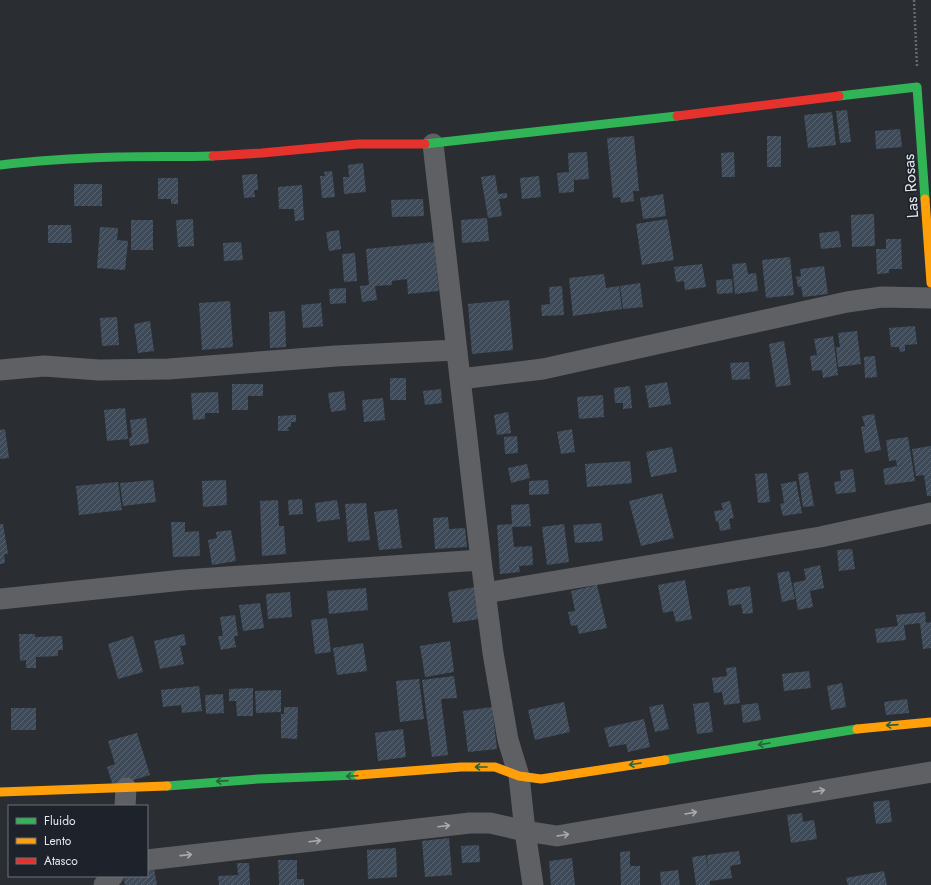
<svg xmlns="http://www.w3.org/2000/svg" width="931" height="885" viewBox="0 0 931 885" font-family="Jost,sans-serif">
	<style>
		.building { fill: url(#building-hatch) }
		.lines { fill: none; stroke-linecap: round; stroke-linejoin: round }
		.path { stroke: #66686a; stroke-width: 2.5; stroke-dasharray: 2 2; stroke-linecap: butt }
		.street { stroke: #5f6063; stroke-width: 21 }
		.fast { stroke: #30b455; stroke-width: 9 }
		.slow { stroke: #ff9f0a; stroke-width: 9 }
		.jam { stroke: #e5322d; stroke-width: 9 }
		.oneway { stroke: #26643e }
		.oneway2 { stroke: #a8aaae }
		.labels { text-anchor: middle; stroke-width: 3.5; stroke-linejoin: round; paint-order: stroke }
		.street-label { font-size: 16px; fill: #e4e7ec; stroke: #1e232b }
	</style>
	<defs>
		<pattern id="building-hatch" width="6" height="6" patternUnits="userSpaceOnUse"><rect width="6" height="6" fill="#3f4a58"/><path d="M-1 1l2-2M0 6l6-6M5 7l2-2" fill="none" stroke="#5b6470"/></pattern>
	</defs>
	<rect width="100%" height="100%" fill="#2a2e32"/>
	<path class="building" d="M847 110 851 142 840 143 836 111Z
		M832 112 836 145 808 148 804 115Z
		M900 129 902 147 876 149 875 131Z
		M634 136 639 191H633L634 201 621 203 620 197 613 198 607 138Z
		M767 136H781V167H767Z
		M587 152 589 179 574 180V192L559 193 557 173 569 172 568 153Z
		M734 152 735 177H722L721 153Z
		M363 163 366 192 344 194 343 177H349L348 165Z
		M332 171 335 197 322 198 320 176H325L324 172Z
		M257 174 258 190H254L255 197 244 198 242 175Z
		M495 175 498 194 507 193V198L499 199 502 216 488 218 481 177Z
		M539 176 541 197 522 199 520 178Z
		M158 178H178V204H171V199H158Z
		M74 184H102V206H74Z
		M302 185 304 220 295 221 294 209H279L278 187Z
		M663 194 666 216 643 219 640 198Z
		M423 199 424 216 392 217 391 200Z
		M874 214 875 246 852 247 851 215Z
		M487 218 489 241 462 243 461 220Z
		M193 219 194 246 178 247 176 220Z
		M667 219 674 260 642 265 636 224Z
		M131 220H153V250H131Z
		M48 225H71L72 243H48Z
		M100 227 118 228 117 240 128 241 125 270 97 268Z
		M339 230 341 249 329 251 326 232Z
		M839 231 841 247 821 249 819 233Z
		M886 239H901L902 269H889V273L877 274 876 249H886Z
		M241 242 243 260 224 261 223 243Z
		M434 242 439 291 408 294 407 279 392 281V285L375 286 377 300 362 302 360 286 369 285 366 249Z
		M355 253 357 281 344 282 342 254Z
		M790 257 794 295 766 298 762 260Z
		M746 263 748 274 756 273 758 291 735 294 732 264Z
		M702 264 706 287 685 290 684 281 676 282 674 267Z
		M824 266 828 294 803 297 801 286 798 287 796 277 801 276 800 269Z
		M604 274 606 288 619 286 622 309 573 316 569 278Z
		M732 279 733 293 717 294 716 280Z
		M640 283 643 307 623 309 620 286Z
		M562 286 564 315 542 316 541 305 550 304 549 287Z
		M346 288V303L330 304 329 289Z
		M509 300 513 350 472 354 468 304Z
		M230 301 233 347 202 350 199 303Z
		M321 303 323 326 303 328 301 305Z
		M285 311 286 347 270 348 269 312Z
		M117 317 119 345 102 346 100 318Z
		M150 321 154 351 138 353 134 324Z
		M915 326 917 344 905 345V351L900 352 899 347H891L889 328Z
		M857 331 861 364 838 367 836 347H840L838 333Z
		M833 336 838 375 823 378 822 370 812 371 810 356 817 355 814 339Z
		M784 341 791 385 776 387 769 344Z
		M875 356 877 377 865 378 864 357Z
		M749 362 750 379 732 380 730 363Z
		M390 378H406V400H390Z
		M667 382 671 404 649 408 645 386Z
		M232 384H263V396H248V410H232Z
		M630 386 632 408 623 409V403H615L614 388Z
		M441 389 442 403 425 405 423 391Z
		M344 391 346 410 331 412 328 393Z
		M218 392 219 413H205V419L193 420 191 393Z
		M603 395 604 417 579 419 577 397Z
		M383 398 385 420 364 422 362 400Z
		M125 408 128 439 107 441 104 410Z
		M508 412 511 433 497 435 494 415Z
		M874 414 881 450 865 453 861 427 865 426 862 416Z
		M296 415V422H291V427H288L289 431H278V416Z
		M146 418 149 443 130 446 129 438 132 437 130 420Z
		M5 429 9 458 0 459V430Z
		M572 429 575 452 561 454 557 432Z
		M517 436 518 453 505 454 504 437Z
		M908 437 915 481 885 485 883 469 897 466 896 460 889 461 886 440Z
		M931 446V496H927L924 475 916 476 912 449Z
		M672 447 677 472 651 477 646 452Z
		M630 461 632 483 587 487 585 464Z
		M527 464 530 478 511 483 508 468Z
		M853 469 856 492 836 494 834 482 841 481 840 471Z
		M808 472 814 506 803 507 798 474Z
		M767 473 770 502 758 503 755 474Z
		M153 480 156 502 123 506 120 483Z
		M226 480 227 505 203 507 202 481Z
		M548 480 549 494 529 495V481Z
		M796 481 802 513 783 516 780 504 784 503 781 484Z
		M118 482 122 510 79 515 76 486Z
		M662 493 674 538 641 546 629 501Z
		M302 499 303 514 289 515 288 500Z
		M278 500 279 526H284L286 554 262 556 260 501Z
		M337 500 340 519 317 522 315 503Z
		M730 501 734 518 729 519 731 529 720 531 718 521 716 522 714 511 723 510 721 503Z
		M366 503 370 540 348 542 345 504Z
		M529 504 531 526 512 527 514 547 532 546 533 565 519 566 520 572 500 574 497 525 512 524 511 505Z
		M397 509 402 548 379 550 374 512Z
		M448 517 449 529 465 528 467 547 435 549 433 518Z
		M171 522H185V532L199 531 200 556 173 557Z
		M601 523 603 541 575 543 573 525Z
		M0 524H3L8 554H4L5 563 0 564Z
		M564 524 569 562 547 565 542 527Z
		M231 530 236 561 212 565 208 540 217 538 216 532Z
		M852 549 855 569 839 571 837 550Z
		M820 565 824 588 810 591 813 607 798 610 793 583 806 580 804 569Z
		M789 571 795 599 782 602 777 573Z
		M685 580 692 619 676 622 673 611 663 613 658 585Z
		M597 585 607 628 579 634 577 625 571 626 568 612 575 611 571 591Z
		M750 586 753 613 743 614 741 604 729 606 727 590Z
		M475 587 480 619 453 623 448 592Z
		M366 588 368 610 329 614 327 591Z
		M290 592 292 617 268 619 266 594Z
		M260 603 264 628 243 631 239 605Z
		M925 612 926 623 931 622V648L923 649 920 623 904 625 906 640 877 643 875 629 898 626 896 615Z
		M235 615 238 636H234L236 647 221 650 218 636H223L220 617Z
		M327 618 331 652 315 654 311 620Z
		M19 634H35V637L62 636 63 650H58V656L36 657V668H26V660L20 661Z
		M184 634 186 645 180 646 184 664 160 669 154 641Z
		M133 636 143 672 118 679 108 644Z
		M450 641 454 672 425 677 420 646Z
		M363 643 367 671 337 675 333 648Z
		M736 667 740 703 724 705 722 692 714 693 712 678 727 676 726 668Z
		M809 671 811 688 784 691 782 674Z
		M454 676 457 698 441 699 448 755 432 757 422 680Z
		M419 679 424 719 400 722 396 681Z
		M842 683 846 707 831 710 827 686Z
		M199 686 202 711 182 713 181 705 163 707 161 690Z
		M253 688V716H237L236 701H229V689Z
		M281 690V712L256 713 255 691Z
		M223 694 224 713 206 714 205 695Z
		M907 699 909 713 886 715 884 702Z
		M564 702 570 732 535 740 528 710Z
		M709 702 713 732 697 734 693 704Z
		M758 703 761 720 743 723 741 705Z
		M663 704 669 729 655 732 649 707Z
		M284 707H298L297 739 281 738V714H284Z
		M492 707 497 749 468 752 463 711Z
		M11 708H36V730H11Z
		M644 719 650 747 628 752 626 744 609 747 604 728Z
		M403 729 406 757 378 761 375 733Z
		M137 733 150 775 113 786 107 767 115 764 108 741Z
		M889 800 892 822 876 824 873 802Z
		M802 813 803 822 814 820 817 839 791 843 787 815Z
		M449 838 452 875 425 877 422 841Z
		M479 845 480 862 462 863 461 846Z
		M396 848 397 877 368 879 367 850Z
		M630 851V866H640V885H621L620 852Z
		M739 851 741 864 730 866 732 878 710 881V885H696L692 857 706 855 708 873 707 855Z
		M572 858 575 885H551L549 861Z
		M278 860H297V879H304V885H279Z
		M237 863H249L250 885H219L218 876 238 875Z
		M154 869 157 885H125L123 876H147V871Z
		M678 870 680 885H661L660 872Z
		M884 871 887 885H848L846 878Z"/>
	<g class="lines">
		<path class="path" d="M914 0 917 66"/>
		<path class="street" d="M433 144 481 560 493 653 508 740 519 776 525 831 533 885
			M0 370 44 366 99 370 169 369 336 356 456 350
			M460 379 543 369 847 302 882 297 931 298
			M485 593 820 537 931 513
			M0 599 183 580 481 560
			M125 806 126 788
			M147 860 470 823H490L525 831 557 836 931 772
			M104 885 113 876"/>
		<path class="fast" d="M839 96 917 87 925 199
			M425 144 677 116
			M0 165C39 160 79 158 118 157 150 156 181 157 213 156
			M665 760 857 729
			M167 786 258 779 358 775"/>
		<path class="slow" d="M925 199 931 283
			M857 729 931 722
			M358 775 461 767H495L519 776 541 779 665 760
			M0 792 167 786"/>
		<path class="jam" d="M677 116 839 96
			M213 156 262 153 358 144H425"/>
	</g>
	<defs><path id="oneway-shaft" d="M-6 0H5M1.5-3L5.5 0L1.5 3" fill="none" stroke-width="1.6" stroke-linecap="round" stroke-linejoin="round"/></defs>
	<g class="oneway">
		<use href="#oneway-shaft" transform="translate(892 725) rotate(176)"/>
		<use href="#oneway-shaft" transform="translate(764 744) rotate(171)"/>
		<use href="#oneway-shaft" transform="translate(635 764) rotate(171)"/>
		<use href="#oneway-shaft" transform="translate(481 767) rotate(180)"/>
		<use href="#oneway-shaft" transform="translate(352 776) rotate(177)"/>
		<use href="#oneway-shaft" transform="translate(222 781) rotate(176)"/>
	</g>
	<g class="oneway2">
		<use href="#oneway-shaft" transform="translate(819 791) rotate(-10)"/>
		<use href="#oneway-shaft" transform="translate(691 813) rotate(-10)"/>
		<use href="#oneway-shaft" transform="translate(444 826) rotate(-7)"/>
		<use href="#oneway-shaft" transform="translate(563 835) rotate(-9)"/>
		<use href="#oneway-shaft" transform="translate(315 841) rotate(-7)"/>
		<use href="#oneway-shaft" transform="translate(186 855) rotate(-6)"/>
	</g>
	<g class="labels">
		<g class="street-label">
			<text transform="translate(910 186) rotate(-94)" y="6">Las Rosas</text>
		</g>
	</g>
	<rect x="8" y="805" width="140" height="72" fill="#1e232b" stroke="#6d7178"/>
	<rect x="16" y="818" width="20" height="6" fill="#30b455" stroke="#6d7178"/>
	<text x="44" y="825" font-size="12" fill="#e4e7ec">Fluido</text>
	<rect x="16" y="838" width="20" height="6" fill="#ff9f0a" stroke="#6d7178"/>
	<text x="44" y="845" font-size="12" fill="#e4e7ec">Lento</text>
	<rect x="16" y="858" width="20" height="6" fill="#e5322d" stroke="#6d7178"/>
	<text x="44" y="865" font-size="12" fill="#e4e7ec">Atasco</text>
</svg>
